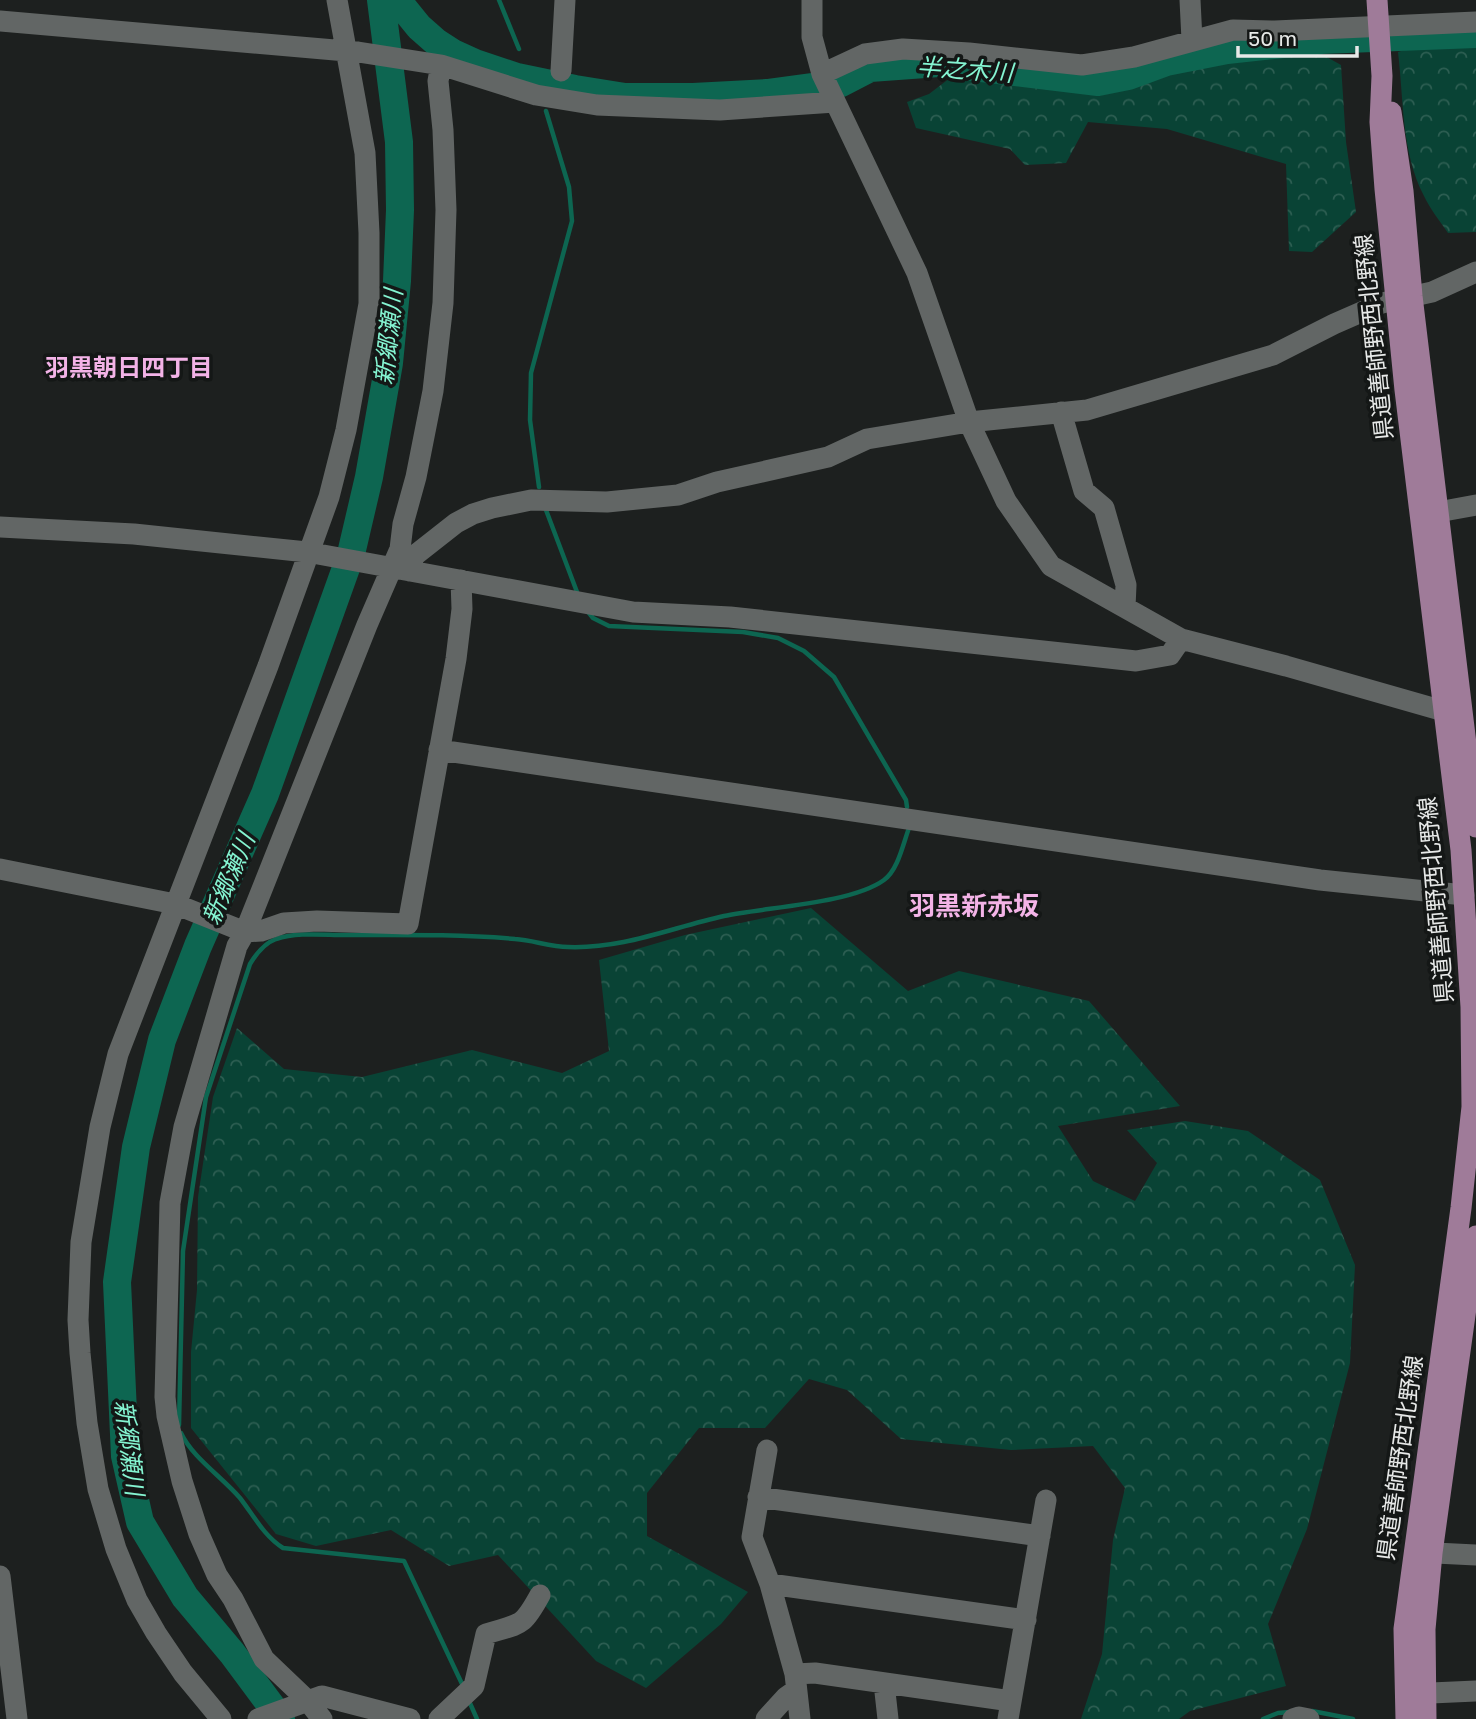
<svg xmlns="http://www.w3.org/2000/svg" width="1476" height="1719" viewBox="0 0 1476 1719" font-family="'Golos Text','Noto Sans JP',sans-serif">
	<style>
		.forest { fill: url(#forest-crowns) }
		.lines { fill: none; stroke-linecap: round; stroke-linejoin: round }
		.stream { stroke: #0d6651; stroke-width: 4.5 }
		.river { stroke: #0d6651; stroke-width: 28 }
		.minor { stroke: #626665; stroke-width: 21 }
		.major { stroke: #9f7b99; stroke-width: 21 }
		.labels { text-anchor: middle; stroke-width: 7; stroke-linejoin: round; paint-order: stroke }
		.street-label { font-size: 23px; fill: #e7e9e8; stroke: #141716 }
		.water-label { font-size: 24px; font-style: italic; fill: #85f5d2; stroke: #141716 }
		.neighbourhood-label { font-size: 24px; font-weight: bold; fill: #f3b3e7; stroke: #141716 }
		.quarter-label { font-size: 26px; font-weight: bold; fill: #f3b3e7; stroke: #141716 }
	</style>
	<defs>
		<pattern id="forest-crowns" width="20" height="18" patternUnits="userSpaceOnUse" patternTransform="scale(1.75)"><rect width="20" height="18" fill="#094335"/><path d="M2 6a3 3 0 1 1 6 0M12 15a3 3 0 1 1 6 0" fill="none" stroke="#2d5e52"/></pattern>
	</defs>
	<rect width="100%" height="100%" fill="#1d201f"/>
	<path class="forest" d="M1454 35H1476V232L1448 233C1440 221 1430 209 1424 196 1401 151 1404 101 1398 52Z
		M1316 51 1341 65 1346 142 1356 212 1312 252 1289 251 1286 164 1167 129 1088 122 1066 163 1025 165 1010 149 916 128 907 102 929 94 950 78 987 79 1116 91 1228 55Z
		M811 908 908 991 959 971 1089 1001 1180 1106 1058 1126 1093 1181 1135 1201 1157 1163 1127 1130 1185 1121 1248 1131 1320 1180 1355 1265 1350 1363 1307 1529 1268 1624 1286 1686 1190 1711 1179 1719H1081L1102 1654 1113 1540 1125 1488 1093 1446 1011 1450 901 1439 847 1390 809 1379 765 1428H699L647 1493V1536L748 1592 721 1624 646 1688 596 1661 498 1555 449 1566 391 1530 316 1546 276 1534 191 1428V1352L197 1290 198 1197 213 1097 237 1028 284 1069 362 1077 472 1050 562 1073 609 1051 599 960 685 935Z"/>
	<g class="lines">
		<path class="stream" d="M499 0 519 49
			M539 487 530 420 531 373 572 221 569 187 546 111
			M546 510 577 592
			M589 613 593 618 609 626 743 632 778 638 804 651 834 677 906 800 907 807
			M179 1425 183 1251 206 1097 250 964C256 954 265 943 276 939 298 932 323 935 345 935 401 935 459 934 515 939 533 940 550 947 568 947 624 949 670 928 724 916 765 907 851 904 884 880 898 870 903 844 909 828
			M181 1433C192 1457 222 1477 240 1498 254 1516 264 1536 283 1548L404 1561 463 1686
			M469 1701 477 1719
			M1312 1711 1353 1719
			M1263 1719 1278 1713 1290 1712"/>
		<path class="river" d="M397 0 419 27 436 42 453 53 475 63 517 77 575 89 625 97H693L767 93 841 83 870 68 939 63 1098 82 1128 76 1166 62 1227 50 1322 40 1476 34
			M281 1719 232 1653 185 1597 140 1522 125 1456 117 1282 136 1147 162 1040 198 946 265 794 351 554 369 477 389 363 397 281 400 210 399 142 381 0"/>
		<path class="minor" d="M812 0V37L822 74 917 273 969 422 1006 501 1051 566 1181 639 1286 666 1461 716
			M1190 0 1192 40
			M0 21 358 52 441 65 536 95 597 105 720 110 835 102
			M561 71 565 0
			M822 74 865 54 903 49 969 53 1082 65 1134 57 1233 30 1275 31 1476 22
			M1061 412 1084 491 1104 508 1126 585 1125 607
			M1438 512 1476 505
			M0 527 134 534 307 552 633 612 730 617 1136 661 1170 655 1181 639
			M410 571 414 556 456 523 473 514 492 508 531 500 607 502 678 495 717 482 828 457 867 439 969 422 1087 410 1273 355 1334 324 1382 303 1432 292 1476 272
			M439 750 1320 880 1464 895
			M0 869 175 904 245 932 261 931 284 923 317 921 408 924 456 659 462 609 461 580
			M767 1450 752 1537 770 1584 795 1674 800 1719
			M758 1497 1040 1536
			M1415 1552 1476 1555
			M0 1576 17 1719
			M770 1584 1026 1620
			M795 1674 815 1673 1011 1701
			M884 1683 888 1719
			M1431 1693 1476 1691
			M221 1719 183 1673 156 1633 137 1600 116 1549 98 1489 87 1423 80 1353 78 1320 81 1242 100 1127 118 1054 268 666 329 497 346 430 369 304V233L365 153 337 0
			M258 1719 322 1696 410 1719
			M322 1719 307 1700 264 1659 233 1599 217 1575 199 1534 182 1481 167 1416 165 1397 170 1203 184 1127 237 946 245 932 367 625 400 549 403 524 416 477 433 391 443 303 446 210 443 130 438 81 441 65
			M439 1719 474 1686 486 1634C521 1623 522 1628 540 1595
			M766 1719 786 1697 796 1690
			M1008 1719 1046 1500
			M1293 1719 1299 1717 1309 1719"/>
		<path class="major" d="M1377 0 1382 76 1380 122 1385 189 1405 390 1461 850 1471 1007 1472 1107 1461 1208 1404 1629 1406 1719
			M1391 112 1403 191 1412 296 1476 827
			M1426 1719 1425 1629 1432 1553 1476 1236"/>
	</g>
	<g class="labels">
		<g class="street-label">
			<text transform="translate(1374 337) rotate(-96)" y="8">県道善師野西北野線</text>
			<text transform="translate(1436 900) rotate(-95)" y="8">県道善師野西北野線</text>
			<text transform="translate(1400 1458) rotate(-82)" y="8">県道善師野西北野線</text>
		</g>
		<g class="water-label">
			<text transform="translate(965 70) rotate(4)" y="8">半之木川</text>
			<text transform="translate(389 337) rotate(-84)" y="8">新郷瀬川</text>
			<text transform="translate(229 879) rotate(-67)" y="8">新郷瀬川</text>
			<text transform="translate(129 1448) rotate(83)" y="8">新郷瀬川</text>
		</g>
		<g class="neighbourhood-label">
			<text x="129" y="376">羽黒朝日四丁目</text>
		</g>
		<g class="quarter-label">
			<text x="974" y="915">羽黒新赤坂</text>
		</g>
	</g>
	<path d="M1238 46v10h119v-10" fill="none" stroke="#e7e9e8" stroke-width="3.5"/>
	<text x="1248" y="46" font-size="21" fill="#e7e9e8" stroke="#141716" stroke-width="5" paint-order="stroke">50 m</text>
</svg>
